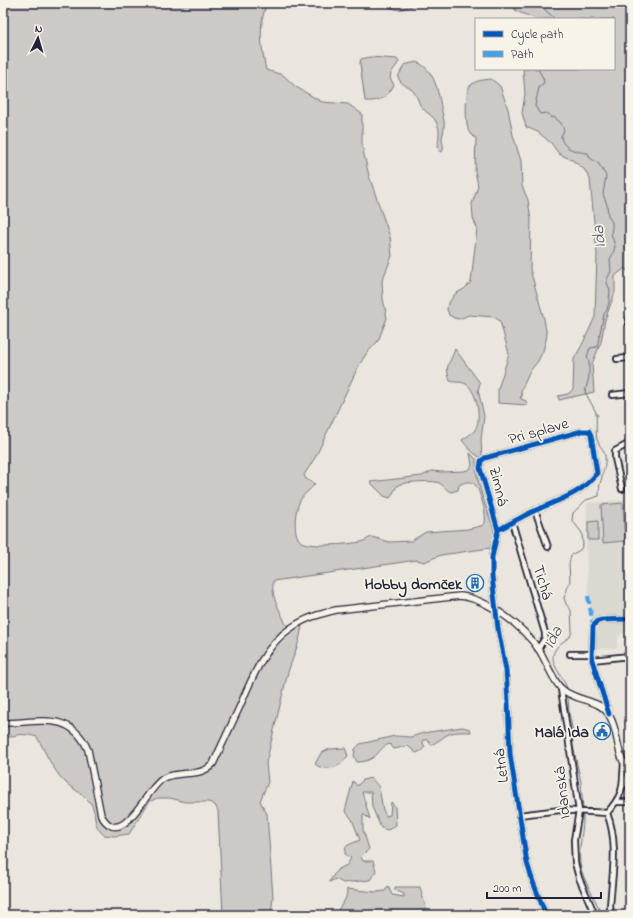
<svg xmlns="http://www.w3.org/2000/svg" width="633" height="918" viewBox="0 0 633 918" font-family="'Indie Flower',sans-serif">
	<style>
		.built { fill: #dbd8d2 }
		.green { fill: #cdc9c6; stroke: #787680 }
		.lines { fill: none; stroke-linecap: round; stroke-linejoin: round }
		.stream { stroke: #716f7b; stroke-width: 1 }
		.minor-casing { stroke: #22223b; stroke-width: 8 }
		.major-casing { stroke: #22223b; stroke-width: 8 }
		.minor { stroke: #f7f3e8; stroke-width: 4.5 }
		.major { stroke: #f7f3e8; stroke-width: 5.5 }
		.quiet { stroke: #3ea2ec; stroke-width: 4; stroke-dasharray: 8 4; stroke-linecap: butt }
		.cycleway-casing { stroke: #f7f3e8; stroke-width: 8 }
		.cycleway { stroke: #0057b8; stroke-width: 5 }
		.labels { text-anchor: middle; stroke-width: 3.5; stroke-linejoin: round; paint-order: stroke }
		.street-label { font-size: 16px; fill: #22223b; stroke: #f7f3e8 }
		.poi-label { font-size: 16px; font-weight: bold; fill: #22223b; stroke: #f7f3e8; text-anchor: end }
		.water-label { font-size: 17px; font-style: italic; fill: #504f60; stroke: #f7f3e8 }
	</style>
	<rect width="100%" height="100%" fill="#eae6de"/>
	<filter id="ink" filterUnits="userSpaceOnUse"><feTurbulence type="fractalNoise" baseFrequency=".025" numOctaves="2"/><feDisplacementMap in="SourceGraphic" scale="8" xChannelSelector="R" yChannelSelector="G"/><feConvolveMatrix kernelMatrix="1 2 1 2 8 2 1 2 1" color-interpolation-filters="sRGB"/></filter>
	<g filter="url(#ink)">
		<path class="built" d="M626 500 630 539V623L626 630 618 637 617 648 592 649 593 626 588 596 586 546 587 503Z"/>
		<path class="green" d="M3 3H267C258 26 261 46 266 70L283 75 296 87 322 102 348 104 362 114V146L369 176 390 237 392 256 382 281 383 299 387 318 378 341 366 354 358 367 316 456 304 475 306 479 315 484C311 489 304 494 301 499 295 508 292 532 300 541 307 548 350 544 361 542 365 541 368 538 372 537L389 542 411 541 426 532 468 529 481 526 485 523C486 515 484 508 482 501 478 488 475 476 459 485L458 490 451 492C445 490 444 485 439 483 434 480 403 482 398 485 395 488 393 494 390 498L384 496 370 482 422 476 432 471 441 472 464 471 470 469 472 465 470 453 476 459C475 483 487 508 494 530V537L490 548 441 555 424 562 417 560 273 581C271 600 280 608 286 625L302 626 299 641 288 672 266 763 268 782 260 801 267 814 273 897 271 915H223L218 811 215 805 209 802H185L170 798H157L149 802 129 834 114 836 104 835C91 824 98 816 91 804 85 794 73 790 65 782 52 769 46 753 37 737 24 733 16 734 3 739Z
			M389 3H421L399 10 389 7 388 5Z
			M512 3H630V275L625 268 615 276V292L605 320 601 342 592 364 594 392 559 400 558 396 568 394 573 389 574 359 582 345 595 317 597 254 590 179 584 169 572 160 559 154 551 143 538 132 526 127 522 113 525 94 523 69H614V19H536L516 11Z
			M370 57 397 59 399 62 391 73 390 78 394 85C387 97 381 102 365 101L360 63 361 59Z
			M416 62C438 69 439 101 444 121 445 128 443 132 442 138 442 144 445 146 442 152L439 151C436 142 442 133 437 124 434 115 425 113 420 105 418 101 417 95 413 91 408 85 401 86 398 77L404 65Z
			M491 79 500 86 508 109 513 135 521 161 522 186 528 200 531 220 530 269 544 319 547 336 543 351 538 361 530 371 521 391 522 397H520L521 399 526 401 528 404 527 405 498 403V389L509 354 500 321 494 317 469 315 459 319 454 318 449 315 447 309 448 304 455 294 464 289 471 282 477 228 473 218 472 204 478 186 475 171 476 138C474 137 470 134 469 132 465 124 465 92 470 86 475 80 484 80 491 79Z
			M455 349 480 383 478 390 484 416 481 440 482 458C474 455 467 447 462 440 466 437 472 434 475 430 482 419 477 391 466 384 461 381 455 383 450 381 444 363 450 365 455 349Z
			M623 503 625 541 603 543 601 505Z
			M598 521V540H588V522Z
			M462 727 470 729 471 732C462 732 453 731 445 736 441 739 437 742 431 745L428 740H423V743L425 747 421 751 416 753 408 746 394 749 390 744C378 746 379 762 357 762L354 756 355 749 360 744 395 736 411 737 423 733Z
			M345 748 348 756C345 759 343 762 341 764 334 769 321 770 315 764L321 753 330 749Z
			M371 778 379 787 383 810 386 816 390 815 391 802 395 807 396 825 388 830 381 828 372 807 371 792H362L370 819 363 814V830L369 849 361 857 363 861H373L376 871 370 880 343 883 336 879 329 882 337 870 347 865 351 858 345 854 346 846 360 840 352 819 345 811 353 781 357 786 363 780Z
			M388 886 392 895 404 897V894L395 890V887H420L428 915H418L416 913 398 915H336C340 903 347 903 347 889L376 892 385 891Z"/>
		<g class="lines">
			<path class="stream" d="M520 3 524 7 529 8 534 3
				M538 3 555 19
				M538 69 544 80 543 84 539 87 535 106 540 114 546 113 549 114 551 118 554 117 561 123 564 130 561 136C562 149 577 152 588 153L590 158 599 164 606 176 603 194 607 205 608 216 612 222V228L611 233 615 246 613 254 610 259 611 271 607 279V283L610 290 609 302 607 310 604 314 597 347 590 348 587 357 589 362V377L585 392 598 416
				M618 455V460L630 506
				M568 691C561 668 537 657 570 637L572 631 571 610 566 604 564 598 570 581 569 564 571 555 580 550 583 545 582 533 572 520 573 513 586 500 599 496C598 482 607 468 605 456 604 449 600 447 598 442 595 436 597 420 596 413
				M568 696 569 713 572 727 573 746 581 782 583 809
				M583 814C584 831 578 847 580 864 583 882 596 897 601 915"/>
			<defs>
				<path id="minor" d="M629 323 630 316
					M617 359 630 358
					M612 395 630 393
					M622 489 615 458V451L630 443
					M535 510 548 547
					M512 522 545 633V638L538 649
					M498 530C511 523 523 516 536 510 558 500 582 494 597 473L591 435 589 431H582L485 458 481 461 480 468 498 530 492 557V576L498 629 506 670 508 702 510 754 527 863 533 882 546 915
					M570 654H592
					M592 660 630 656
					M561 689 579 811 574 840 575 863 579 878 595 915
					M609 714 592 660 593 626 598 621 602 620 628 619 630 610
					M623 786 630 774
					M616 802H630
					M607 813C619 844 612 874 610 907L611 912 614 915
					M519 815 560 810 607 813C625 792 622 788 624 762"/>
				<path id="major" d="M3 723C37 723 71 710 88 750L101 815C122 853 147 786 164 778 180 770 200 778 213 764 222 745 231 725 240 706 252 678 265 645 291 628 305 618 320 614 336 610L460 596C488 599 524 627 539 650 546 660 553 682 562 689 576 702 599 698 609 715 618 729 616 747 623 761 625 764 628 765 630 767"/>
			</defs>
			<use href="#minor" class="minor-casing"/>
			<use href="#major" class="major-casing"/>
			<use href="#minor" class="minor"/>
			<use href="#major" class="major"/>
			<path class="quiet" d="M588 596 593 626"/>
			<defs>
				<path id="cycleway" d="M498 530C511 523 523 516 536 510 558 500 582 494 597 473L591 435 589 431H582L485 458 481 461 480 468 498 530 492 557V576L498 629 506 670 508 702 510 754 527 863 533 882 546 915
					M609 714 592 660 593 626 598 621 602 620 628 619 630 610"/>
			</defs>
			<use href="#cycleway" class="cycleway-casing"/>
			<use href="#cycleway" class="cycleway"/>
		</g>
	</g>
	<defs>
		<symbol id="building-ring" viewBox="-11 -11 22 22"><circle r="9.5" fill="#f7f3e8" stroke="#1f6fb2" stroke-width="1.5"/><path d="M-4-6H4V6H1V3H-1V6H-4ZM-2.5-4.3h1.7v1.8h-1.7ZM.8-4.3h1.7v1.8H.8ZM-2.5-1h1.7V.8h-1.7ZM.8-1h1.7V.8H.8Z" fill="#1f6fb2"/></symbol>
		<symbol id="civic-ring" viewBox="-11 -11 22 22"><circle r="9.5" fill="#f7f3e8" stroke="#1f6fb2" stroke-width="1.5"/><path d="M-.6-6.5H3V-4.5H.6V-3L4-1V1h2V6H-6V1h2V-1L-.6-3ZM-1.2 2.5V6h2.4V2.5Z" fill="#1f6fb2"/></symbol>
	</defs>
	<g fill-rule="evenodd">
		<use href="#building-ring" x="465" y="573" width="20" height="20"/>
		<use href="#civic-ring" x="592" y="721" width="20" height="20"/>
	</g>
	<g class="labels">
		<g class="street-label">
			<text transform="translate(538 430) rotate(-16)" y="6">Pri splave</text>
			<text transform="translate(500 486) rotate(77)" y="6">Zimná</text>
			<text transform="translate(544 582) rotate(73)" y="6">Tichá</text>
			<text transform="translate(500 766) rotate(-97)" y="6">Letná</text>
			<text transform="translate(561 793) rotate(-96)" y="6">Idanská</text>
		</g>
		<g class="poi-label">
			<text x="462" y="589">Hobby domček</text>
			<text x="589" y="737">Malá Ida</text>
		</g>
		<g class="water-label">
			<text transform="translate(598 237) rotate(-96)" y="6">Ida</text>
			<text transform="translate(552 637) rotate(-61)" y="6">Ida</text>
		</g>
	</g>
	<rect width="633" height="918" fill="none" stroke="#f7f3e8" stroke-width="16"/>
	<rect x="8" y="8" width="617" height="902" fill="none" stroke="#22223b" stroke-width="1.5" filter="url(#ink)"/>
	<rect x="475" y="18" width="140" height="52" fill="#f7f3e8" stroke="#a29fa3"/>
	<rect x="483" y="31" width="20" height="6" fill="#0057b8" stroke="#a29fa3"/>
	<text x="511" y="38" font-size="12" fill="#22223b">Cycle path</text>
	<rect x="483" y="51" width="20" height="6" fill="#3ea2ec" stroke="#a29fa3"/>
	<text x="511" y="58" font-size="12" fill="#22223b">Path</text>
	<g transform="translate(38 38) rotate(5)" stroke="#f7f3e8" stroke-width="3" paint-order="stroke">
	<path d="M0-3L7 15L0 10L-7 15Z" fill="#22223b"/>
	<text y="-6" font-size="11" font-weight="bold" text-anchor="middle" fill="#22223b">N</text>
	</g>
	<path d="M487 892v6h114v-6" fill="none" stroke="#22223b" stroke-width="2"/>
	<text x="493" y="892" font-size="12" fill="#22223b" stroke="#f7f3e8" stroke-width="3" paint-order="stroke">200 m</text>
</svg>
